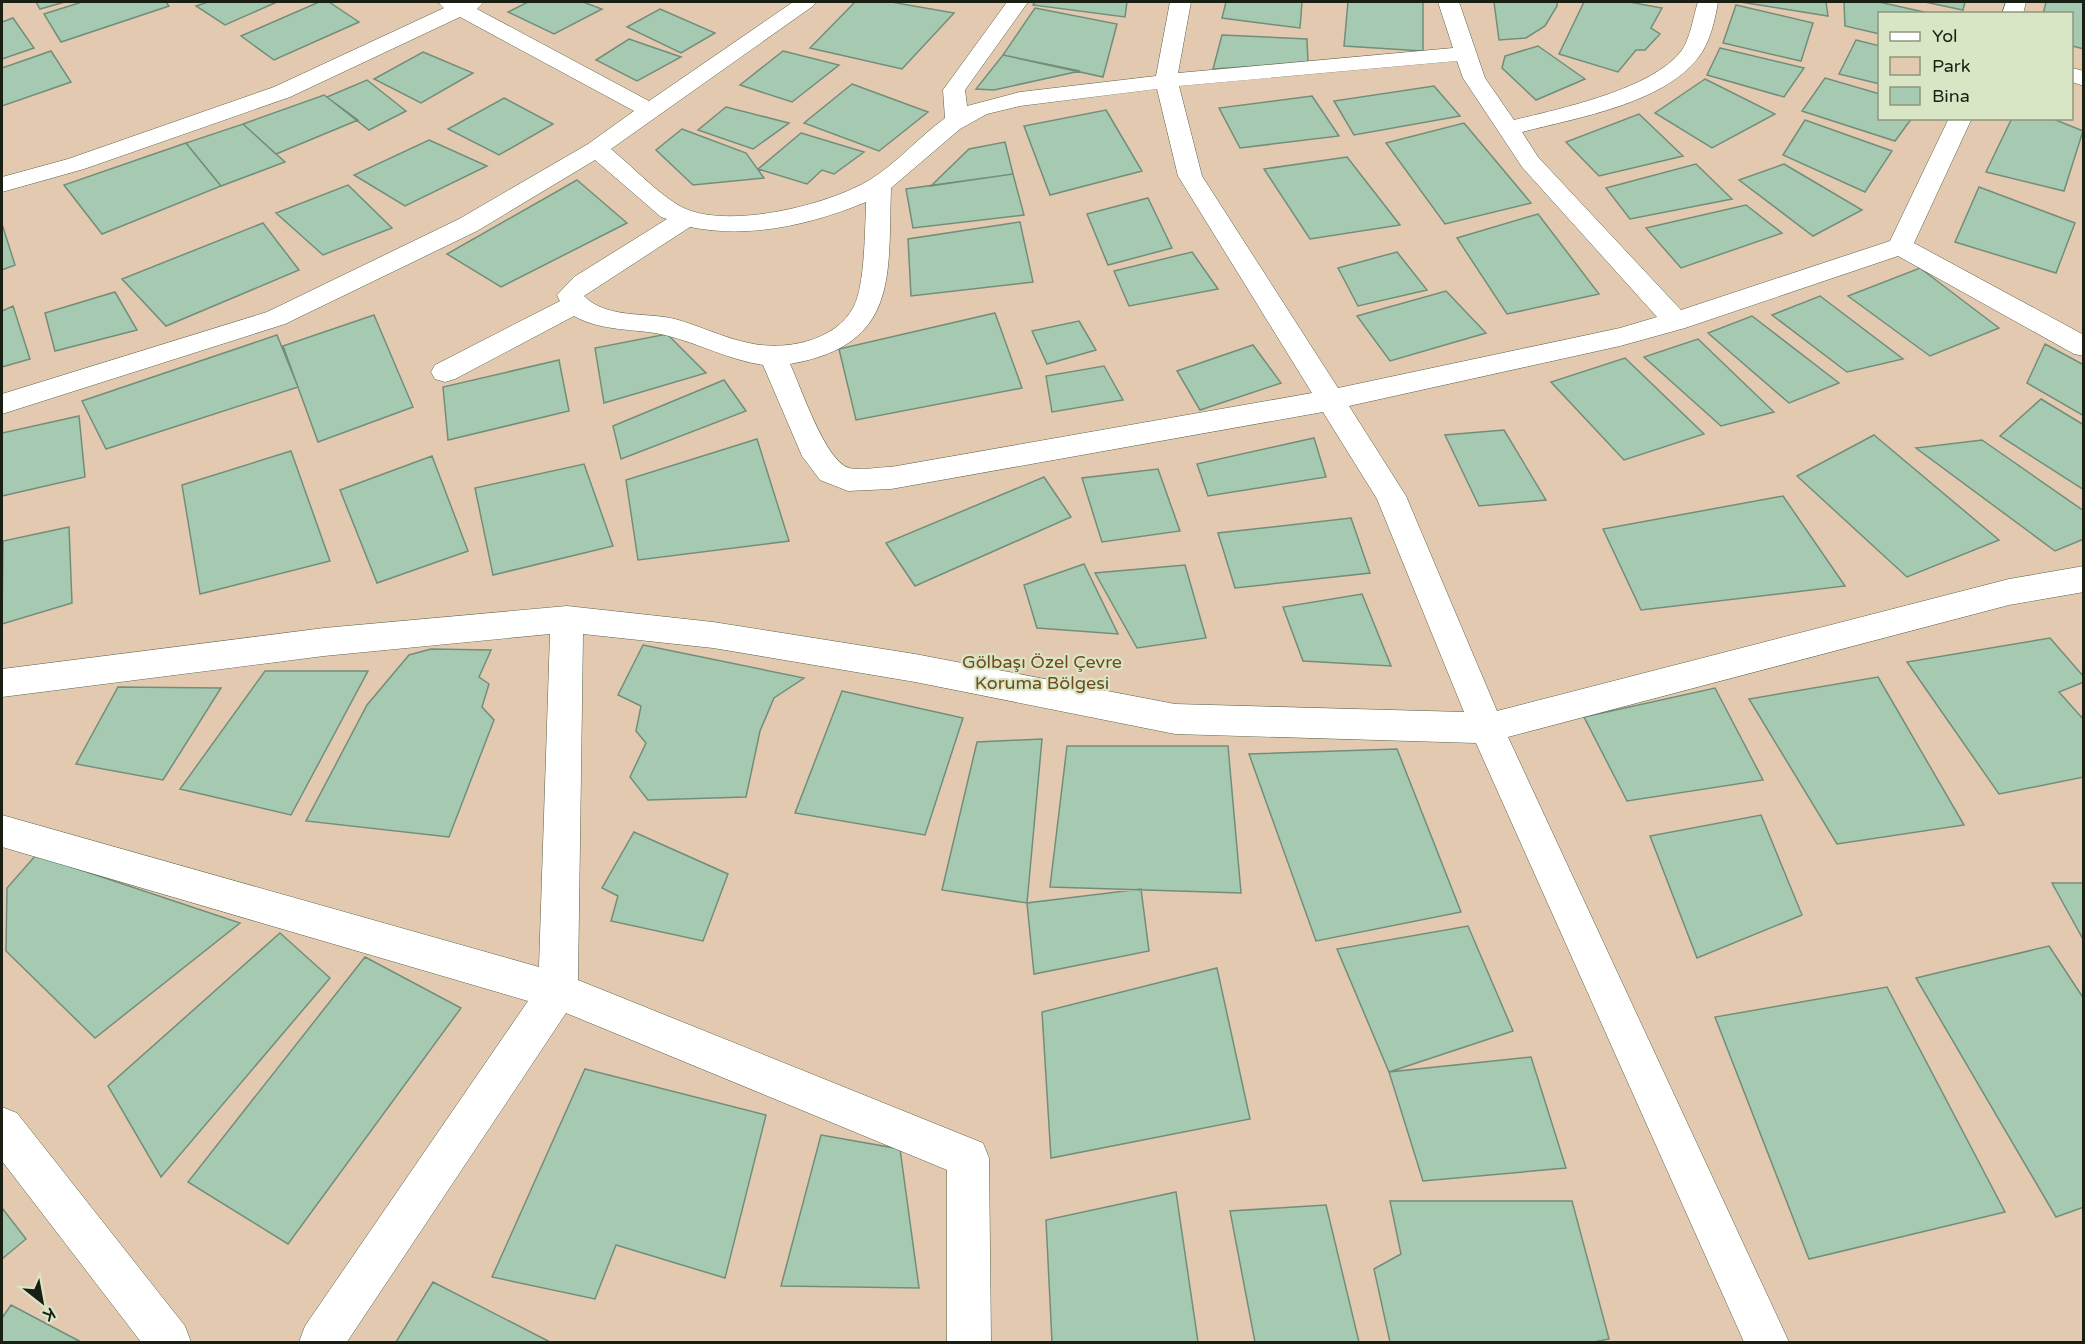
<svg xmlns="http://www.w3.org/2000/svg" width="2085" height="1344" viewBox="0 0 2085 1344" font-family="'Varela Round',sans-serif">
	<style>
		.green { fill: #e3c9b0; fill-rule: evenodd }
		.building { fill: #a6cab1; stroke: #728e7a; stroke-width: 1.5 }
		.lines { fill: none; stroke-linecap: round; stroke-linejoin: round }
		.minor-casing { stroke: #586347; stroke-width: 1 }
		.minor { fill: #fff; fill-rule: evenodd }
		.labels { text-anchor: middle; stroke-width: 4.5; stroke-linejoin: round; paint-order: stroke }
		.park-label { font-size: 18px; fill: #724a1b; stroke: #d9e6c6 }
	</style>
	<rect width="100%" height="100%" fill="#d9e6c6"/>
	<path class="green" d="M2 2H2083V1342H2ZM1880 14H2072V118H1880Z"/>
	<path class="building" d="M36 2H65L40 9Z
		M82 2H166L169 6 61 42 44 14Z
		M208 2H277L225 25 196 6Z
		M319 2H329L359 22 274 60 241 36Z
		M528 2H583L602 9 554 34 508 12Z
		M855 2H891L954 13 902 69 810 48Z
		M1035 2H1127L1125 17 1033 5Z
		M1226 2H1302L1300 28 1222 18Z
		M1348 2H1423V51L1344 46Z
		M1494 2H1557V6L1545 26 1526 38 1499 40Z
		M1584 2H1629L1662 8 1651 28 1660 34 1645 50H1636L1618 72 1559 54Z
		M1740 2H1826L1828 16Z
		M1844 2H1879L1933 14H1880V34L1845 26Z
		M1925 2H1965L1963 10Z
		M2046 2H2084V49L2072 46V14H2043Z
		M1736 5 1813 23 1801 61 1723 43Z
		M1035 8 1117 24 1103 77 1003 55Z
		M660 9 715 33 681 53 627 27Z
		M13 18 34 48 2 59V22Z
		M1222 35 1307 39 1308 63 1213 69Z
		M629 39 681 57 637 81 596 60Z
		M1856 40 1880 46V84L1839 74Z
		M1538 46 1585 79 1536 100 1502 68 1505 56Z
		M1720 48 1804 68 1784 97 1707 75Z
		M51 51 71 82 2 106V68Z
		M783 51 839 65 792 102 740 85Z
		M423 52 473 73 421 103 374 79Z
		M1003 55 1080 71 994 90 976 89Z
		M1825 78 1880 94V118H1912L1895 141 1802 111Z
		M1705 79 1775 114 1712 148 1655 113Z
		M367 80 406 111 369 130 327 97Z
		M852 84 928 112 879 151 804 123Z
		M1434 86 1460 116 1354 135 1334 101Z
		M324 95 358 120 276 154 243 124Z
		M1312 96 1339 136 1240 148 1219 108Z
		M504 98 553 124 499 155 448 129Z
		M726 107 789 123 753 149 698 130Z
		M1106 110 1142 171 1050 195 1024 126Z
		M1639 114 1683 156 1599 176 1566 142Z
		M2012 118H2051L2083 131 2064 191 1986 172Z
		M1805 120 1892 151 1865 192 1783 155Z
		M1464 123 1531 203 1445 224 1386 143Z
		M243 124 285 162 221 186 186 143Z
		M682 129 746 153 764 178 693 185 656 150Z
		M801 133 864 152 834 174 822 170 807 184 758 169Z
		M429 140 487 166 405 206 354 175Z
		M1005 142 1013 174 931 186 969 149Z
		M186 143 221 186 102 234 64 185Z
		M1347 157 1400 225 1310 239 1264 169Z
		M1696 164 1732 199 1630 219 1606 188Z
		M1784 164 1862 210 1813 236 1739 180Z
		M1013 174 1024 215 913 228 906 189Z
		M577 180 627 223 501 287 447 254Z
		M348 185 392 228 323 255 276 213Z
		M1979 187 2075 223 2056 273 1955 242Z
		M1148 198 1172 248 1108 265 1087 214Z
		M1746 205 1782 233 1681 268 1646 228Z
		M1538 214 1599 294 1507 314 1457 238Z
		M1020 222 1033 282 911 296 908 239Z
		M263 223 299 270 166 326 122 279Z
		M2 224 15 265 2 270Z
		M1192 252 1218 289 1129 306 1114 271Z
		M1397 252 1427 290 1358 306 1338 268Z
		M1920 268 1999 328 1930 356 1848 296Z
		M1446 291 1486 333 1390 361 1357 316Z
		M115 292 137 330 55 351 45 313Z
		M1820 296 1903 359 1847 372 1772 315Z
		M13 306 30 359 2 367V311Z
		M995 313 1022 388 856 420 839 349Z
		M374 315 413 407 318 442 283 346Z
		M1752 316 1839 383 1789 403 1708 333Z
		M1079 321 1096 350 1047 364 1032 331Z
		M667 334 706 373 604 403 595 348Z
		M277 335 298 387 106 449 82 401Z
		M1698 339 1774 412 1721 426 1644 357Z
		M2045 344 2084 365V416L2027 383Z
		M1253 345 1281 383 1200 410 1177 371Z
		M1625 358 1704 434 1624 460 1551 382Z
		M559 360 569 411 448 440 443 387Z
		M1104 366 1123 400 1052 412 1046 376Z
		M724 380 746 411 621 459 613 426Z
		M2041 399 2084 425V490L2000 436Z
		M79 416 85 477 2 496V433Z
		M1504 430 1546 500 1479 506 1445 435Z
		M1874 435 1999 540 1907 577 1797 476Z
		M1314 438 1326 477 1208 496 1197 464Z
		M757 439 789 541 638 560 626 480Z
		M1982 440 2084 511V539L2055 551 1916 448Z
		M291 451 330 561 200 594 182 485Z
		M432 456 468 551 377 583 340 490Z
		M584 464 613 546 493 575 475 488Z
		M1158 469 1180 531 1102 542 1082 478Z
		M1044 477 1071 517 915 586 886 543Z
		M1783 496 1845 586 1641 610 1603 529Z
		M1351 518 1370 573 1235 588 1218 533Z
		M69 527 72 603 2 624 3 541Z
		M1084 564 1118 634 1037 628 1024 585Z
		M1185 565 1206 638 1137 648 1095 573Z
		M1362 594 1391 666 1303 661 1283 607Z
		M2050 638 2084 677V682L2059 692 2084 720V777L1999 794 1907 662Z
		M643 645 804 678 774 698 760 731 746 797 648 800 630 777 646 743 636 731 641 706 618 695Z
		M431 649 491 650 479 677 489 684 482 707 494 720 449 837 306 821 367 705 409 655Z
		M265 671H368L291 815 180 789Z
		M1878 677 1964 825 1837 844 1749 699Z
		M118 687 221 688 163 780 76 764Z
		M1715 688 1763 780 1627 801 1584 717Z
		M842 691 963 718 925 835 795 813Z
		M1042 739 1027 903 942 890 977 742Z
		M1067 746H1228L1241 893 1050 887Z
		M1397 749 1461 912 1316 941 1249 754Z
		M1761 815 1802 915 1697 958 1650 836Z
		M634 832 728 874 703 941 611 921 618 896 602 888Z
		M36 855 240 923 95 1038 6 951 7 888Z
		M2052 883H2084V941Z
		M1141 889 1149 951 1034 974 1027 903Z
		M1468 926 1513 1031 1389 1072 1337 949Z
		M280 933 330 978 161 1177 108 1086Z
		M2049 946 2084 999V1207L2056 1217 1916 978Z
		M365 957 461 1008 288 1244 188 1182Z
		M1217 968 1250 1119 1051 1158 1042 1012Z
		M1887 987 2005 1212 1809 1259 1715 1017Z
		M1531 1057 1566 1168 1423 1181 1389 1072Z
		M585 1069 766 1115 725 1278 616 1245 595 1299 492 1277Z
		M821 1135 900 1149 919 1288 781 1286Z
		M1176 1192 1198 1342H1052L1046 1220Z
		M1390 1201H1572L1609 1339 1594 1342H1390L1374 1269 1401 1254Z
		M1326 1205 1359 1342H1255L1230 1211Z
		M2 1208 26 1239 2 1259Z
		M433 1282 550 1342H396Z
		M11 1305 81 1342H2V1318Z"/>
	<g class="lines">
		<defs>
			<path id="minor" d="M438 2H484L477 9 649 101 793 2H816L813 6 611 149C633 167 654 190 678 205 722 232 830 205 871 179 898 162 919 137 945 118L943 90 1007 2H1028L965 90 967 106 1020 92 1156 76 1170 2H1191L1178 73 1453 48 1438 2H1459L1485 78 1514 120C1559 109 1654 89 1682 50 1691 36 1693 17 1698 2H1718C1715 20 1710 43 1698 58 1662 104 1576 118 1522 132L1538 157 1681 310 1890 241 1949 118H1972L1914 243 2084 335V356L2074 354 1898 256 1685 328 1620 346 1349 406 1406 496 1497 711 2009 579 2084 566V592L2009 605 1508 737 1789 1342H1744L1476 743 1175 734 915 682 713 648 583 634 578 980 983 1143 989 1158 991 1342H947V1170L566 1013 347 1342H299L305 1326 528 1001 2 847V815L539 967 550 634 324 656 2 697V669L324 628 567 606 713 622 915 654 1175 704 1464 712 1377 499 1323 412 891 489 848 491 820 480 802 456 763 365C729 360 698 343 665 335 634 328 602 332 574 316L455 379 445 382 435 379 431 372 435 365 560 301 557 295 574 277 667 219 661 217 595 160 477 231 285 324 2 414V394L267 312 459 219 588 144 634 111 460 17 290 97 84 169 2 192V177L68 159 274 87 444 8ZM1457 61 1463 78 1522 167 1657 317 1620 328 1338 388 1202 176 1179 86ZM1157 89 1178 176 1312 393 891 467C878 467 861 471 849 468 825 461 801 387 790 364 899 345 888 277 891 188L960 129 987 114 1020 106ZM866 202C865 228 865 284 854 306 836 342 784 351 749 343 724 338 700 326 675 319 647 312 606 319 584 296L690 227C749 239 810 225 866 202Z
				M2006 2H2026L2023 14H2002Z
				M2072 68 2084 71V86L2072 82Z
				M2 1107 17 1113 185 1326 191 1342H141L2 1161Z"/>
		</defs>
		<use href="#minor" class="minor-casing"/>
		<use href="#minor" class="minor"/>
	</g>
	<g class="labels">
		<g class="park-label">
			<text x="1042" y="668">Gölbaşı Özel Çevre<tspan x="1042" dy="21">Koruma Bölgesi</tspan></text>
		</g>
	</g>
	<rect width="2085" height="1344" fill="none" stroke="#1a1f13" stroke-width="6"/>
	<rect x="1878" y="12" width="195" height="108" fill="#d9e6c6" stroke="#8d967e" stroke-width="1.5"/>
	<rect x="1890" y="32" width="30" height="9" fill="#ffffff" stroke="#8d967e" stroke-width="1.5"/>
	<text x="1932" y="42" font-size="18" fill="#1a1f13">Yol</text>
	<rect x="1890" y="57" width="30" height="18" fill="#e3c9b0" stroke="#8d967e" stroke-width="1.5"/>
	<text x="1932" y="72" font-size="18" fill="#1a1f13">Park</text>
	<rect x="1890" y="87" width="30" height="18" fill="#a6cab1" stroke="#8d967e" stroke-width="1.5"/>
	<text x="1932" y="102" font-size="18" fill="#1a1f13">Bina</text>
	<g transform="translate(42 1302) rotate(149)" stroke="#d9e6c6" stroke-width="4.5" paint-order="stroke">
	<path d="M0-4.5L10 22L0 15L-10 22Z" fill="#1a1f13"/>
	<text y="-9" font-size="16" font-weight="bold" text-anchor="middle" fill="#1a1f13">K</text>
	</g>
</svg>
